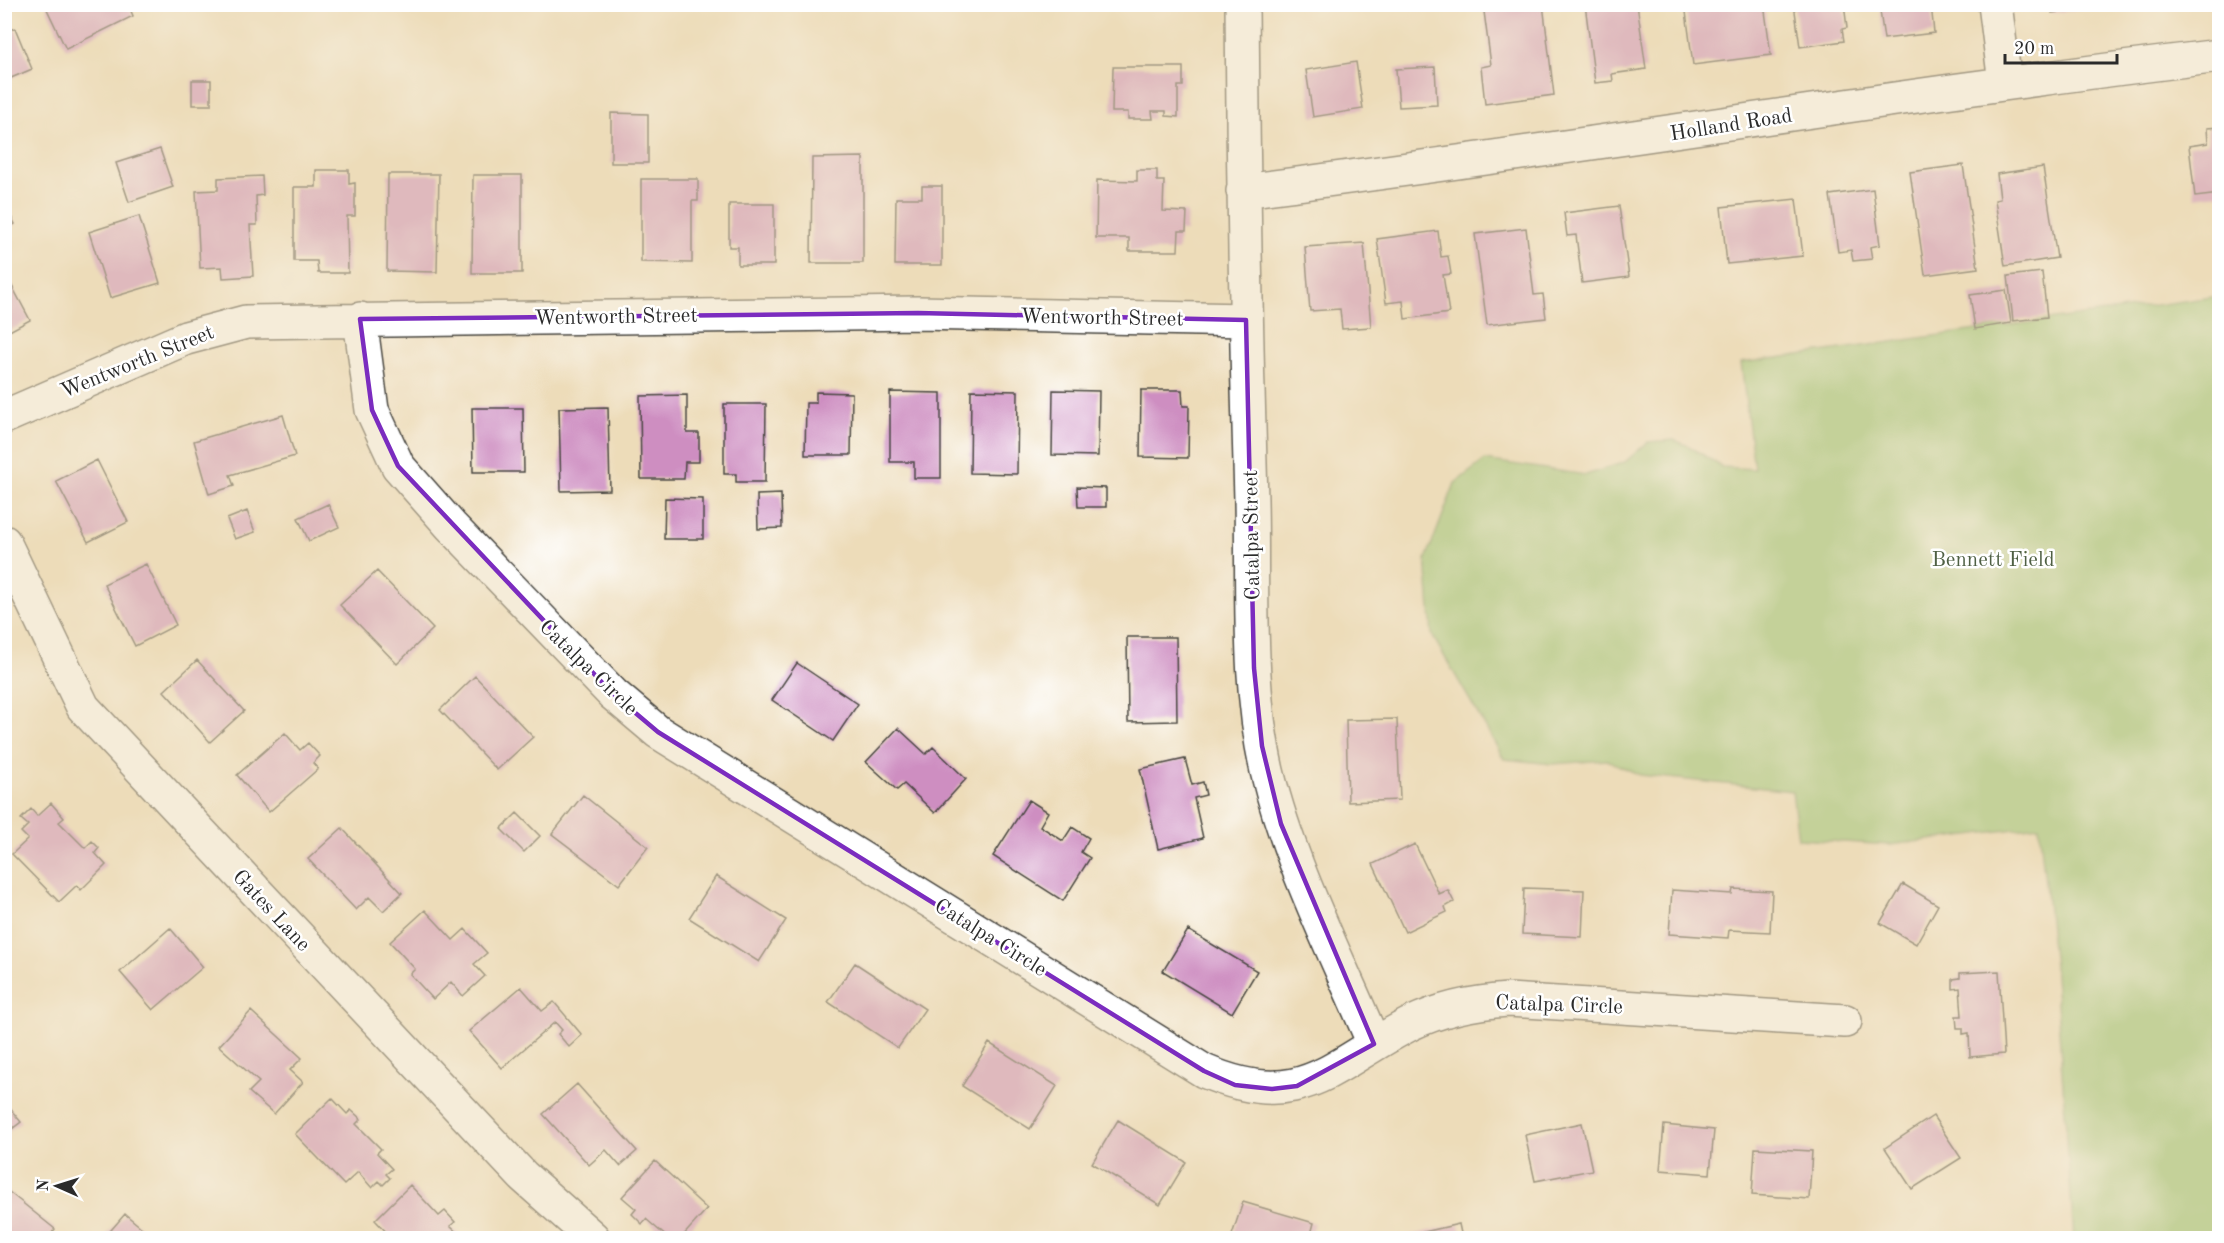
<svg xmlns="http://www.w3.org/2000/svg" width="2224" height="1243" viewBox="0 0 2224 1243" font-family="'Old Standard TT',serif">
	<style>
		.green { fill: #93c372; stroke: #5f774e; stroke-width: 1.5 }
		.building { fill: #ce8ec1 }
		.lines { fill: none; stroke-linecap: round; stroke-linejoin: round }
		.street-casing { stroke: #484640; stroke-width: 36 }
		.street { stroke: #fff; stroke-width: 33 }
		.marked { fill: none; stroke: #7b2cbf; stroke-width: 4.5; stroke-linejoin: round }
		.labels { text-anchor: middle; stroke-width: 5; stroke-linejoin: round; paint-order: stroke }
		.street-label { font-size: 21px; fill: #2b2b2b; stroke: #fff }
		.park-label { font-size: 21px; fill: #4f6044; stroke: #fff }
	</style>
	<rect width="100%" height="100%" fill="#fff"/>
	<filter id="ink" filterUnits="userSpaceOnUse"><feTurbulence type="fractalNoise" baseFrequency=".0167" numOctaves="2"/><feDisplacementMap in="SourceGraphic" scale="12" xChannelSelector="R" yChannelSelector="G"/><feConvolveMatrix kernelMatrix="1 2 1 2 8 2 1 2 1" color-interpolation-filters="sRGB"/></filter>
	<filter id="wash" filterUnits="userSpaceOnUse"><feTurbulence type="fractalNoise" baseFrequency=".008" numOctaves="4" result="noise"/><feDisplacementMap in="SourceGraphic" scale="24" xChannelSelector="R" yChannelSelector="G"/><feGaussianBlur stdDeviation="1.35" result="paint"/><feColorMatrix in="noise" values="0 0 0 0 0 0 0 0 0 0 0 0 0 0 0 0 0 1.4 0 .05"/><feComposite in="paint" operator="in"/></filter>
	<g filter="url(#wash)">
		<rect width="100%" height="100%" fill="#eddcb9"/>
		<path class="green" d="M2219 296V1238H2074L2055 976 2039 826 1890 845 1798 839 1792 791 1640 775 1607 760 1552 764 1504 759 1432 635 1426 559 1455 483 1485 460 1586 475 1625 462 1648 442 1674 440 1689 446 1722 467 1754 469 1741 363Z"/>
		<g id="blocks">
			<path class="building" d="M52 4H128L133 16 66 49 46 7Z
				M1483 4H1543L1554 95 1485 104 1481 67 1491 65Z
				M1585 4H1637L1646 69 1612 74 1613 81 1595 83Z
				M1685 4H1764L1771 55 1693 65Z
				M1794 4H1844L1847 28 1842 29 1844 41 1800 47Z
				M1879 4H1931L1934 33 1884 39Z
				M2051 4H2098V7L2052 13Z
				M15 28 32 69 4 81V32Z
				M1356 62 1363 109 1313 117 1306 70Z
				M1113 67H1183V86H1178V117L1166 116V111H1152L1153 119H1128V112H1112Z
				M1435 67 1437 105 1399 107 1396 69Z
				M192 80H211V105H192Z
				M611 113 648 114V163H611Z
				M2220 127V194L2195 197 2189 146 2208 143 2207 128Z
				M160 149 173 187 129 202 116 163Z
				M863 157V263H811L812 158Z
				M1963 165 1978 268 1925 275 1910 172Z
				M2043 167 2057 258 2005 266 1995 200 2000 199 1997 174Z
				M316 170H349V184L355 183V216H347L348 273H318L317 261H294V187H316Z
				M1137 170H1157V181H1164L1163 211 1187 212 1186 231H1179L1178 251H1129V238H1096L1097 180 1137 181Z
				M388 174H439L437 272 387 271Z
				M473 175H522V273H472Z
				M262 176 263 195 256 196 257 225H250L253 276 223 278 222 267 200 268 196 191 218 190V178Z
				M641 179H698V201H692V263L641 262Z
				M922 186H942V265H895L896 198H922Z
				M1873 189 1880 245 1870 247 1872 259 1853 261 1851 250 1838 252 1830 195Z
				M1796 199 1803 256 1727 264 1721 207Z
				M729 204H774V265H738V247H729Z
				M5 206 15 224 5 230Z
				M1619 206 1629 277 1582 283 1576 235 1567 236 1564 213Z
				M139 216 160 283 110 298 89 232Z
				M1526 228 1534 295 1543 294 1546 318 1487 325 1475 234Z
				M1438 231 1441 257 1448 256 1451 274 1443 275 1449 313 1405 319 1403 301 1386 303 1377 239Z
				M1364 243 1371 327 1342 329 1340 309 1310 311 1305 247Z
				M4 271 30 320 4 334Z
				M2042 272 2047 317 2013 321 2008 276Z
				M2006 290 2011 323 1975 329 1970 295Z
				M971 390 1018 391 1017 474 970 473Z
				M1053 390 1099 391 1098 456 1052 455Z
				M1141 390H1182L1183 406H1189L1188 458 1140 457Z
				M816 392 852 393 851 455H805L806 403H816Z
				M890 392 941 393V478H914V462H890Z
				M687 395V433H699V462H685L684 479H641L640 396Z
				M724 404H766L765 482H736V474H724Z
				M608 407 610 490 561 491 559 408Z
				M472 408H523L524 472H473Z
				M283 415 295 456 230 475 234 486 209 494 194 441Z
				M97 460 128 522 88 542 56 481Z
				M1077 487 1106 488V507H1078Z
				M781 494 782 528 758 529 757 495Z
				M665 498 703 499V539H664Z
				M328 504 339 527 309 541 298 518Z
				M247 511 255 532 235 539 227 519Z
				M146 564 176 625 135 646 104 584Z
				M377 571 433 629 397 664 340 605Z
				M1127 637H1176L1177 721 1128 722Z
				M197 660 244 711 210 742 164 691Z
				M797 663 858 704 833 741 772 700Z
				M475 676 533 737 497 770 440 710Z
				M1397 719 1400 800 1348 802 1346 720Z
				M898 728 926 754 933 747 966 779 935 813 904 784 897 790 866 762Z
				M285 733 300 750 308 743 320 756 313 763 318 769 269 812 237 775Z
				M1185 759 1192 785 1203 782 1206 795 1194 798 1203 838 1158 849 1140 769Z
				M583 795 648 847 619 885 552 834Z
				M1029 800 1048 812 1040 826 1063 841 1072 827 1089 838 1081 852 1090 858 1063 901 993 856Z
				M51 803 64 818 59 822 85 848 92 841 99 848 95 853 106 865 81 890 77 885 59 902 12 854 28 839 21 832 28 825 21 819 31 809 37 816Z
				M517 813 540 836 524 852 501 829Z
				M342 828 402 893 383 911 369 897 356 910 308 859Z
				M1415 844 1439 894 1448 890 1454 902 1445 907 1447 912 1405 932 1373 864Z
				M716 876 786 920 759 962 689 918Z
				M1903 884 1938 905 1916 944 1880 923Z
				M1524 888 1584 890 1582 937 1522 934Z
				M1733 889 1772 891 1770 932 1729 930 1728 938 1669 934 1672 890 1732 894Z
				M425 910 453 940 465 929 487 953 474 964 485 976 463 996 451 982 433 999 410 974 415 969 390 942Z
				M170 928 203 967 153 1010 120 972Z
				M1188 930 1257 971 1232 1013 1163 971Z
				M855 963 925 1009 898 1048 828 1002Z
				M1999 971 2004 1054 1970 1057 1969 1033 1963 1034V1028H1957L1956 1016H1962L1960 988 1953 989V979L1960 978V973Z
				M521 987 542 1011 554 1002 582 1035 569 1047 558 1034 562 1030 555 1022 502 1068 469 1031Z
				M251 1011 302 1058 290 1070 303 1082 274 1114 249 1092 259 1082 219 1046Z
				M989 1043 1057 1086 1030 1129 962 1086Z
				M577 1084 637 1151 620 1166 606 1150 589 1165 543 1114Z
				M332 1098 347 1114 351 1110 361 1119 356 1124 381 1149 377 1153 392 1169 386 1174 390 1178 383 1185 379 1181 372 1188 358 1172 344 1185 295 1134Z
				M8 1106 21 1122 4 1135V1109Z
				M1933 1116 1961 1158 1912 1189 1885 1148Z
				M1118 1120 1186 1162 1160 1205 1092 1163Z
				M1582 1123 1592 1170 1535 1181 1525 1135Z
				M1664 1125 1714 1130 1710 1174 1660 1170Z
				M1755 1148 1812 1151 1809 1199 1752 1195Z
				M655 1161 707 1209 681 1238H668L646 1219 642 1224 632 1214 636 1209 622 1197Z
				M410 1185 439 1216 445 1211 455 1222 450 1226 463 1238H392L375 1220Z
				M4 1188 55 1229 48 1238H4Z
				M1243 1202 1314 1223 1310 1238H1231Z
				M125 1214 154 1238H104Z
				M1459 1224 1462 1238H1398Z"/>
		</g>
	</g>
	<g filter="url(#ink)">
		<use href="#blocks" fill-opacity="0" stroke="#484640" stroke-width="1.5"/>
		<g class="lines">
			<defs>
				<path id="street" d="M1242 4C1243 170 1246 335 1251 500 1253 591 1247 683 1267 771 1289 863 1337 957 1374 1044
					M1995 4 2005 83
					M1243 191C1569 150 1893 95 2220 56
					M360 319 372 410 398 466 451 526 613 694 658 732 1204 1071C1302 1113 1329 1066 1410 1024 1441 1009 1474 1002 1508 1000L1845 1021
					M4 417 186 338 246 322 918 313 1246 320
					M4 542 83 707 523 1176 593 1238"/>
			</defs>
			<use href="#street" class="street-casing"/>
			<use href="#street" class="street"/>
		</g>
	</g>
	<path d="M0 0H2224V1243H0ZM918 313 1246 320 1254 668 1262 746 1281 824 1374 1044 1297 1086 1272 1089 1235 1085 1204 1071 658 732 613 694 398 466 372 410 360 319Z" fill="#eddcb9" fill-opacity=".55" fill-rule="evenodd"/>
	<path class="marked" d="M918 313 1246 320 1254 668 1262 746 1281 824 1374 1044 1297 1086 1272 1089 1235 1085 1204 1071 658 732 613 694 398 466 372 410 360 319Z"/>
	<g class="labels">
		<g class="street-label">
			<text transform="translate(1731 124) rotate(-9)" y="7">Holland Road</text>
			<text transform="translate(616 316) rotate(-1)" y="7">Wentworth Street</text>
			<text transform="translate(1102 317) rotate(1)" y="7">Wentworth Street</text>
			<text transform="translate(137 361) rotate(-22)" y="7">Wentworth Street</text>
			<text transform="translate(1251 535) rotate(-91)" y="7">Catalpa Street</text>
			<text transform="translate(589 667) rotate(44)" y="7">Catalpa Circle</text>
			<text transform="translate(272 910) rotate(47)" y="7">Gates Lane</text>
			<text transform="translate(991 937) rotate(32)" y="7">Catalpa Circle</text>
			<text transform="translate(1559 1004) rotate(2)" y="7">Catalpa Circle</text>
		</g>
		<g class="park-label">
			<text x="1993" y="566">Bennett Field</text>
		</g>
	</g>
	<rect width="2224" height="1243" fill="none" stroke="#fff" stroke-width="24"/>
	<g transform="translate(57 1186) rotate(273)" stroke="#ffffff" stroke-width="4.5" paint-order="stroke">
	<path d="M0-4.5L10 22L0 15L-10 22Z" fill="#2b2b2b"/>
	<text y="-9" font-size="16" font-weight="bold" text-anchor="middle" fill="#2b2b2b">N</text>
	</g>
	<path d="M2005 54v9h112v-9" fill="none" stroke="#2b2b2b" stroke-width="3"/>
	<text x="2014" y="54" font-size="18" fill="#2b2b2b" stroke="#ffffff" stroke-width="4.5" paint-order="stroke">20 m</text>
</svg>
